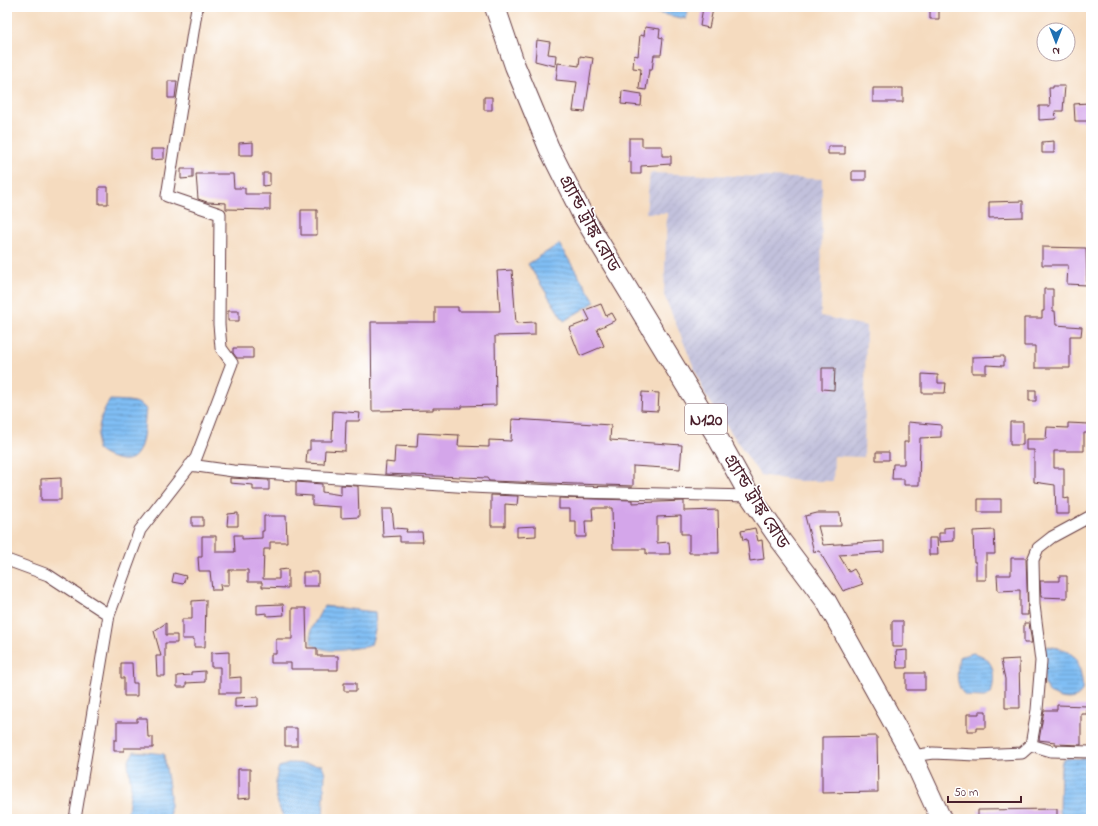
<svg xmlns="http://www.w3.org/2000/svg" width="1098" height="826" viewBox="0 0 1098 826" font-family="'Indie Flower','Noto Sans Bengali',sans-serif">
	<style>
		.industrial { fill: url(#industrial-furrows) }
		.water { fill: url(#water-rules); stroke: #656e90 }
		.building { fill: #d4a6ea }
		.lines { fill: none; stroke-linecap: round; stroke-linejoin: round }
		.street-casing { stroke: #643b41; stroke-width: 13 }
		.highway-casing { stroke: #643b41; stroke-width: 22 }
		.street { stroke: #fff; stroke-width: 11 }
		.highway { stroke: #fff; stroke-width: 20 }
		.labels { text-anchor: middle; stroke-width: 3; stroke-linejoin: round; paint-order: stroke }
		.shield { fill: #fff; stroke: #80626b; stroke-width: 1 }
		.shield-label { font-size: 17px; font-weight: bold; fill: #4a1f2b }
		.street-label { font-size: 18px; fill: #4a1f2b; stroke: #fff }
	</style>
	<defs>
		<pattern id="industrial-furrows" width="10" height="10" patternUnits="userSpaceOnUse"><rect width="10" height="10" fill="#c2c1dc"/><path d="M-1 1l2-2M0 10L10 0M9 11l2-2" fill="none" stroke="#a8a5bd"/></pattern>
		<pattern id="water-rules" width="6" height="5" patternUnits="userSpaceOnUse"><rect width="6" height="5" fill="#80bef4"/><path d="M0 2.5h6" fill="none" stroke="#6b9ac6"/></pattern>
	</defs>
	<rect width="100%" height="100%" fill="#fff"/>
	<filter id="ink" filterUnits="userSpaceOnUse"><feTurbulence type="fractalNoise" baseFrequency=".025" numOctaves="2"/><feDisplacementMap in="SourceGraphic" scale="8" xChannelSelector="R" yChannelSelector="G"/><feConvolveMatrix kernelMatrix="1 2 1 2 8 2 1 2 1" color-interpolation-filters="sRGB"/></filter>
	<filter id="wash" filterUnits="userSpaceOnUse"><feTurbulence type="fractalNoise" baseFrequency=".012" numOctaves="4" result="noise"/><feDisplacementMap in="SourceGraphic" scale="16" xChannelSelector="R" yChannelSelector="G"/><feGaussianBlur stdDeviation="0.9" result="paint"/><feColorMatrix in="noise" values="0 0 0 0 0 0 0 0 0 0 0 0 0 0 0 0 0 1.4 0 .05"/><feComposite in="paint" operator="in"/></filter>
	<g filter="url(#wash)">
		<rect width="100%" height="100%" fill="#f5dbbf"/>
		<path class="industrial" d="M650 173 822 179 821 316 866 326 864 457 834 456 833 481H797L760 475 705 394 664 295 667 213H646Z"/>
		<path class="water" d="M643 7H689L686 19 642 10Z
			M559 244 595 302 564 321 528 264Z
			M110 400C122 401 138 399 146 409 143 428 146 468 117 459 109 457 103 455 97 449 98 431 99 415 110 400Z
			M324 606 375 612 376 627 371 645C365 648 362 647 355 648 337 651 328 653 311 644V629Z
			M1048 646 1066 650 1077 659C1079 668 1084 681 1082 690 1078 706 1048 698 1045 685 1043 677 1044 657 1045 648Z
			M973 653C995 657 996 675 991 694L984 697 965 696C955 684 957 673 959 657Z
			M134 751 164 754 170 794V819H127L131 786 128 762Z
			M1067 758 1091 759V819H1063L1060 813 1061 767 1062 761Z
			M292 763 322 765 325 773 323 819H285C275 803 273 785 279 767Z"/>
		<g id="blocks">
			<path class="building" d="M703 7 713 9 709 28 700 26Z
				M930 7H939V19H930Z
				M645 27 660 29 659 37 663 38 661 55H654L652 70H649L646 90 639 89 641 69 633 68 634 55 638 56 640 35 644 36Z
				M537 40 550 42 548 54 556 55 555 66 535 61Z
				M580 56 593 58 585 112 573 111 577 82 556 80 558 63 579 66Z
				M168 81H177L175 98H168Z
				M1053 86H1065L1063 111H1055L1056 119 1039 120V106H1050L1049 88H1053Z
				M873 88H903V102H873Z
				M622 91 642 94 641 106 621 104Z
				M484 97H492V110H484Z
				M1088 103 1089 121H1075L1074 104Z
				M629 138H642V146H662V156H671V164L641 166V174H631V162H629Z
				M1054 141V153H1042V142Z
				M253 142V155H239V143Z
				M828 146H845V154H828Z
				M151 149H164V159L151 160Z
				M181 169H193V178L181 179Z
				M852 171H866V180H852Z
				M263 173H270V185L263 186Z
				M196 174H233L234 188H245V194H270V210L226 209V203L207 202 198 199Z
				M99 187H108V204H99Z
				M1023 201V217L989 218V202Z
				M301 210H317V235H301Z
				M1042 247 1086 248 1087 285 1067 284 1068 265H1042Z
				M512 270 516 323 535 322V335L495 336 496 405 462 406V408H433V410L372 411 371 322H435V307H458V311H500L497 271Z
				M1044 289H1053V311H1055L1056 325 1082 327 1081 336H1070V368H1035V346H1024V318H1042V311H1044Z
				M601 304 606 316 612 313 616 320 597 329 604 346 580 356 569 328 590 320 585 310Z
				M228 311H239V321H228Z
				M233 348H253V358H237L233 353Z
				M1004 356V366L986 365V373H972V357Z
				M822 368H835L834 390 822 389Z
				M922 374 938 375V383H946L945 393H922Z
				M1029 390H1036V401H1029Z
				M642 392 659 393 658 411 641 410Z
				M333 411 360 413 359 421H346L345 451 325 450 324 464 306 463 307 450H310V441H332Z
				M512 419 611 425 610 440 682 445 680 469 633 466V486L489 481 487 478 385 474 386 462 394 463 395 446 417 447 418 433 459 435 458 446 489 447V440L511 441Z
				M908 422 941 425V437L920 438 919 485H904V479H892L893 464H904V442H908Z
				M1010 422H1023V445H1010Z
				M1068 423 1089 424V433H1084V451H1054V468H1064V499L1069 498V514H1056L1055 485 1034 482V450H1026V439H1046L1047 427 1068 428Z
				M876 452H889V460H876Z
				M61 478V500H41V479Z
				M230 478 269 480V490H253V485L230 483Z
				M296 482 322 484V492L341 495V485L358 486 359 517 341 518V507L312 505V496L296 495Z
				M491 495 518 496 517 505 505 504V526H491Z
				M559 498 632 500V503L684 501V511L718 510 719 553H689V534H681V516L657 517V543L669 542 670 554H646V549H613L612 508H592L593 521H585L586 537H576V521H570V509H559Z
				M978 499H1001V512H978Z
				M382 509H392L394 528 407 529 406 532H422L423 542H400V536L383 537Z
				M238 513V526H227L228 514Z
				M817 513H840L841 526H818L823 545 884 541V552L839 555 849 572 854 569 863 584 843 591 819 551 814 552 805 516Z
				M264 516H286L287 542H270V549H264L263 579H279V570L288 569V588L262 587V582H248V570H229V585H220L221 590H212L210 571H199L198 557H202V536H216V552H235L234 535H242V539L262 538V531H264Z
				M192 517H203V526H192Z
				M536 526V536L517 537V527Z
				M954 527V541L939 542V533H944V528Z
				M755 528 758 541 762 540 764 559 750 561 747 539 743 540 741 531Z
				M994 530 995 554H986V580H976V562H974L973 531Z
				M929 538H937L938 555H929Z
				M1011 558H1026L1028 615H1020V590L998 591 997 575H1011Z
				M303 572H318V586H303Z
				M174 573 186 576 183 584 172 582Z
				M1059 576H1067V598L1041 597 1040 581H1059Z
				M206 600 205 647H194V639H182V619H192V601Z
				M283 604 284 615 267 616V613L257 614V605Z
				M292 608H306L307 648H317V656H338V670H329V669H291V663H271V654H276V639H292Z
				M892 621H903V647H892Z
				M166 623V635H177V643H165V676H157L156 656H161L154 631Z
				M1024 623H1029L1032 643H1024Z
				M907 650V668H897L896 651Z
				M229 652V678L241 677V693H220V667H211V653Z
				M1019 659 1020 708H1005V679L1001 660Z
				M121 663H132L133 683H137V696H124V678H121Z
				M205 671V682L186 683V687H177V676L191 675V672Z
				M906 673H925V690H906Z
				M344 683H356V691H344Z
				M258 697V706L235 707V698Z
				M1057 705 1087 706V714H1081V745L1055 744V742L1039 740 1044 710H1057Z
				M979 711H986V728H976V731H967V714H979Z
				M137 718H147L148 737H153V748H124V751H114V740H117V722H137Z
				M285 728H297V746H285Z
				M877 736 878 792 822 793V737Z
				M238 769H250V798L238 799Z
				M1057 809V819H978V810Z"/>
		</g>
	</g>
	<g filter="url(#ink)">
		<use href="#blocks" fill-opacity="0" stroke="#643b41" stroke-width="1"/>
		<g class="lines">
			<defs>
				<path id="street" d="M190 465 233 471 471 487 576 492 750 496
					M7 560 48 575 109 615 75 819
					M109 615 140 530 196 458 232 363 221 348 219 324 220 214 167 196 197 7
					M1031 745 1051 751 1091 752
					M912 756 933 753 976 755 1022 753 1031 745 1037 710 1041 661 1034 605 1033 560 1038 548 1052 537 1091 516"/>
				<path id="highway" d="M495 7 515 66 549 148 582 214 715 433 750 496 781 541 826 601 912 756 941 819"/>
			</defs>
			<use href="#street" class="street-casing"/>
			<use href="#highway" class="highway-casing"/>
			<use href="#street" class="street"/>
			<use href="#highway" class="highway"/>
		</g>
	</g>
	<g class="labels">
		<rect class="shield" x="685" y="404" width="42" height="30" rx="3"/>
		<g class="shield-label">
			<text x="706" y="425">N120</text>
		</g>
		<g class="street-label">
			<text transform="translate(590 223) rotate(61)" y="6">গ্র্যান্ড ট্রাঙ্ক রোড</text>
			<text transform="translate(757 501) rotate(58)" y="6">গ্র্যান্ড ট্রাঙ্ক রোড</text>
		</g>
	</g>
	<rect width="1098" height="826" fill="none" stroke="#fff" stroke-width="24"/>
	<g transform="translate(1056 42) rotate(180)"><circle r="19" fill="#ffffff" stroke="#b7a5aa"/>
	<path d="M0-3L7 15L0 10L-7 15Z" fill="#1f6fb2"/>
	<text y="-6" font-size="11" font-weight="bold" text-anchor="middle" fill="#4a1f2b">N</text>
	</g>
	<path d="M948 796v6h73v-6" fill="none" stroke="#4a1f2b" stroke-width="2"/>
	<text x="954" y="796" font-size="12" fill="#4a1f2b" stroke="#ffffff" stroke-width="3" paint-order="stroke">50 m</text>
</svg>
